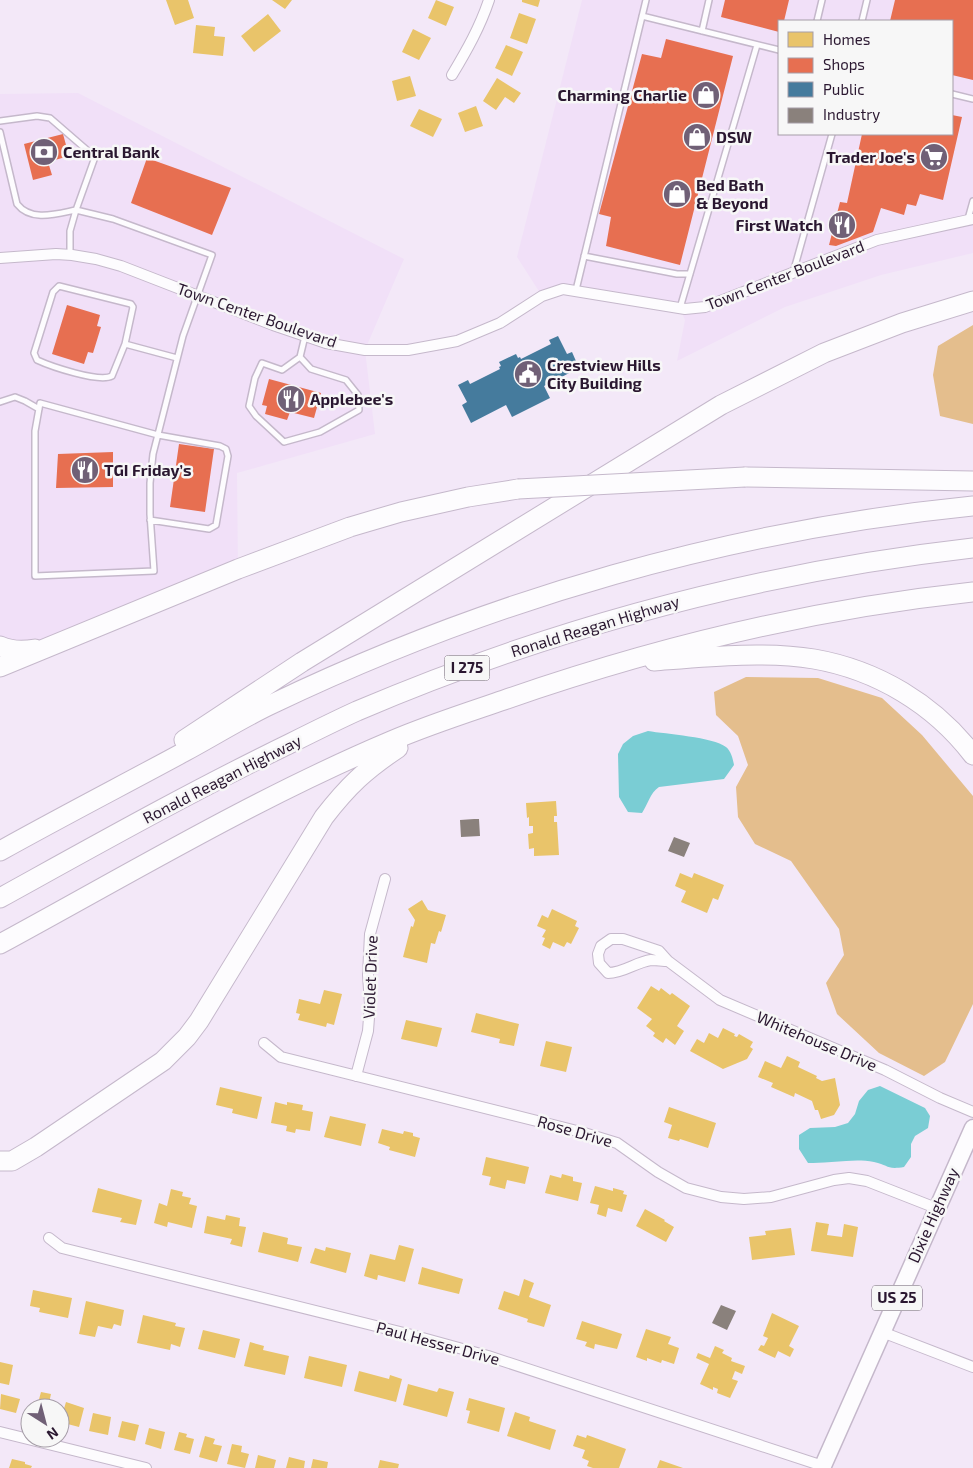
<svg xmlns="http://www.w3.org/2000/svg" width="973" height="1468" viewBox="0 0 973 1468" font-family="'Exo 2',sans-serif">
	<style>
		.built { fill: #f1e0f8; fill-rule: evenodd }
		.forest { fill: #e4be8d }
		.water { fill: #7acdd4 }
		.homes { fill: #e9c46a }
		.shops { fill: #e76f51 }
		.public { fill: #457b9d }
		.industry { fill: #8a817c }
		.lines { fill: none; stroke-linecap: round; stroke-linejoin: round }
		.service-casing { stroke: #c5b8cb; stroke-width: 8 }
		.minor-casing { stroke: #c5b8cb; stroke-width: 12 }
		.primary-casing { stroke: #c5b8cb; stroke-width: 19 }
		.motorway-casing { stroke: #c5b8cb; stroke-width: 21 }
		.service { stroke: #fdfcfe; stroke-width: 5 }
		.minor { stroke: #fdfcfe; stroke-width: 10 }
		.primary { stroke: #fdfcfe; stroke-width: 16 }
		.motorway { stroke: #fdfcfe; stroke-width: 19 }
		.motorway-bridge-casing { stroke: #c5b8cb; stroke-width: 21; stroke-linecap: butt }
		.motorway-bridge { stroke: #fdfcfe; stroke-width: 19 }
		.labels { text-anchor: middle; stroke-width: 5; stroke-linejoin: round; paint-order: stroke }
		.shield { fill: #f7f7f7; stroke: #685a6c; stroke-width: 1 }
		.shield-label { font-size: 15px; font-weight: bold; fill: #2a1730 }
		.poi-label { font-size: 16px; font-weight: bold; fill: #2a1730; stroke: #f7f7f7; text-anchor: start }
		.street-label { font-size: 16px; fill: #2a1730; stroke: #f7f7f7 }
	</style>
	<rect width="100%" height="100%" fill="#f3e8f8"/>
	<path class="built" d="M582 0H973V253L881 275 785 307 677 361 685 320 680 308 576 290 542 296 517 257ZM779 21H952V134H779Z
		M78 93 404 259 365 350 375 434 237 473 238 569 56 644 0 646V94Z"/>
	<path class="forest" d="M973 325V424L940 416 933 375 938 346Z
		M746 677 818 678 882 698 922 735 973 796V1004L945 1062 924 1076 879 1053 837 1014 826 983 844 955 839 929 791 861 755 844 738 817 736 787 748 765 738 736 716 715 714 692Z"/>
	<path class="water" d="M648 731C666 734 713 737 726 747 731 751 733 759 734 765L724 779 659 787C650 793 648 804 642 813L628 812 619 797 618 754 623 744 633 736Z
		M880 1086 925 1108 930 1116 928 1128 915 1136 911 1144V1157L904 1167C886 1170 889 1165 874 1162 852 1158 830 1164 808 1163L799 1149V1135L810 1128 835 1127 848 1123 855 1114 859 1101 868 1090Z"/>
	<path class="homes" d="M166 0H188L194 18 175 25Z
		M272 0H292L285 9Z
		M436 0 454 7 446 26 428 18Z
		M522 0H540L538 7 522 2Z
		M519 13 536 19 527 44 510 38Z
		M268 14 281 31 254 52 241 36Z
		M196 25 215 27 214 36 225 37 223 56 193 53Z
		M413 29 431 38 419 60 402 52Z
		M506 45 523 52 512 76 495 68Z
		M410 76 416 96 397 101 392 81Z
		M497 78 521 93 514 103 505 97 496 110 483 101Z
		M476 106 483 126 465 132 458 113Z
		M419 109 442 119 433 137 410 126Z
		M556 801 557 816H554V822H557L559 855 534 856V848L529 849 528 834 533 833V826H529V817L527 818 526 803Z
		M680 873 692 878 694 873 724 885 718 900 713 898 707 913 681 902 686 891 675 886Z
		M422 900 428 910 446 915 441 932 439 931 435 944 431 943 427 963 403 957 411 926 413 927 415 920 408 909Z
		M552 909 577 921 575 926 579 928 571 944 567 942 564 947 553 942 550 949 542 945 545 938 542 937 546 930 537 926 542 915 548 918Z
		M651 986 659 991 661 988 670 995 672 993 690 1006 677 1026 684 1031 675 1045 666 1038 663 1043 653 1036 655 1033 646 1026 652 1019 637 1008Z
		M324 990 342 994 334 1025 327 1023 326 1027 298 1020 300 1014 296 1013 299 999 320 1004Z
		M476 1013 519 1024 514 1046 499 1043 500 1039 471 1032Z
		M406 1020 442 1028 437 1047 401 1039Z
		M723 1028 735 1034 734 1036 737 1037 739 1034 753 1042 750 1047 753 1049 747 1059 723 1069 690 1051 697 1039 704 1043 709 1033 718 1038Z
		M546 1041 572 1047 566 1072 540 1066Z
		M787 1056 800 1062 798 1067 817 1076 816 1078 822 1081 835 1078 840 1105 834 1115 821 1119 818 1110H815L812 1101 795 1093 794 1097 771 1087 773 1083 758 1077 765 1061 781 1068Z
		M220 1087 262 1097 257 1119 232 1113 233 1109 216 1105Z
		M275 1102 287 1105V1102L303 1105 302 1110 313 1112 310 1131 296 1129 295 1133 286 1131 287 1126 271 1123Z
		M669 1107 716 1123 708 1148 680 1139 679 1141 668 1138 672 1125 664 1122Z
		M330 1116 366 1124 361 1146 324 1137Z
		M382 1129 403 1134 404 1131 413 1133V1136L420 1138 415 1157 389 1150 390 1147 378 1143Z
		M486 1157 529 1167 525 1184 507 1180 505 1189 489 1185 491 1177 482 1175Z
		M562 1174 573 1177V1181L582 1183 578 1201 545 1193 550 1175 561 1178Z
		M595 1186 613 1191V1188L624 1191 623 1194 627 1195 622 1212 608 1208 606 1217 597 1214 599 1205 590 1203Z
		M98 1188 142 1200 136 1225 120 1222 122 1218 92 1212Z
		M171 1189 183 1192 182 1196 191 1198 189 1204 197 1206 192 1228 168 1222 167 1227 154 1223 159 1203 167 1206Z
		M645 1209 665 1220 664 1221 674 1227 666 1242 636 1226Z
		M226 1215 240 1218 239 1226 246 1227 242 1247 230 1244 232 1239 204 1233 207 1216 225 1220Z
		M816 1222 829 1224 827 1235 842 1237 844 1224 858 1227 853 1257 811 1251Z
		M791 1228 795 1255 752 1260 749 1237 766 1235 765 1231Z
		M263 1232 288 1238 287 1244 302 1247 298 1262 258 1252Z
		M399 1245 414 1249 405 1282 378 1275 377 1280 364 1276 370 1254 395 1260Z
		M326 1247 351 1253 346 1273 310 1263 315 1248 325 1251Z
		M422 1267 463 1279 459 1294 418 1284Z
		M524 1279 534 1283 529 1297 551 1305 544 1327 527 1322 528 1319 498 1309 504 1291 519 1296Z
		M33 1290 72 1298 68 1318 39 1312 40 1308 30 1306Z
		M86 1301 124 1310 121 1326 114 1324 112 1329 98 1326 95 1337 79 1334Z
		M772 1313 799 1326 789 1346 794 1349 790 1357 778 1351 775 1358 758 1350 761 1345 764 1346 768 1338 763 1336Z
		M143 1315 176 1323 175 1326 185 1328 180 1347 171 1344 170 1350 137 1343Z
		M582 1321 622 1334 617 1349 595 1344 594 1349 585 1346 587 1342 576 1339Z
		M646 1329 671 1337 668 1344 679 1348 674 1364 662 1360 661 1363 647 1358V1361L636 1357Z
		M203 1330 240 1339 235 1358 198 1349Z
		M250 1342 264 1346 263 1350 289 1356 285 1375 244 1366Z
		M715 1346 724 1350 722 1353 732 1358 731 1361 745 1366 742 1374 735 1371 732 1379 738 1381 730 1398 717 1393 718 1389 713 1387V1390L700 1384 709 1364 696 1358 698 1353 710 1358Z
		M309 1356 347 1365 342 1387 304 1378Z
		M0 1362 13 1365 9 1385 0 1383Z
		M359 1371 389 1379 390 1375 402 1379 396 1402 354 1391Z
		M408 1384 437 1392 439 1388 454 1392 447 1417 403 1405Z
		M41 1392 51 1394 49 1403 57 1405 56 1408H32L34 1401 38 1403Z
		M1 1394 20 1399 16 1413 0 1409Z
		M469 1398 505 1408 499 1432 467 1423 470 1411 466 1410Z
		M66 1402 84 1408 79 1427 60 1422Z
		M515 1412 530 1417 529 1421 556 1430 550 1450 507 1436Z
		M93 1413 111 1417 108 1435 89 1431Z
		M122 1421 139 1425 135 1441 118 1437Z
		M149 1428 165 1432 161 1449 145 1444Z
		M179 1432 187 1434 186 1437 194 1439 190 1454 174 1450Z
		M577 1435 586 1438 587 1435 626 1449 619 1468H593L587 1466 589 1461 582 1458 585 1450 573 1446Z
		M205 1436 215 1439 213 1444 222 1446 217 1462 199 1457Z
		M232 1444 242 1446 241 1452 249 1454 245 1468 227 1464Z
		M258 1455 276 1460 274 1468H255Z
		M289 1457 305 1461 304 1468H286Z
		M12 1459 25 1462V1464L32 1466 31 1468H9Z
		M313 1459 328 1462 327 1468H311Z
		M380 1460 399 1464 398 1468H378Z
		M660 1460 683 1468H657Z"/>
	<path class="shops" d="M725 0H789L784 21H779V32L721 17Z
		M895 0H973V80L952 75V21H890Z
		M666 39 733 56 680 265 606 246 611 217 599 214 642 54 661 58Z
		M952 115 962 117 943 200 920 194 916 206 907 204 904 215 881 208 873 232 836 246 829 245 840 202 847 203 862 134H952Z
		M63 134 69 156 48 162 52 175 33 180 24 144Z
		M147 158 231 188 212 235 131 203Z
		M67 305 100 315 97 326 101 327 93 353 88 352 84 364 52 354Z
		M269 379 321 393 314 418 290 412 287 420 265 414 267 406 262 405Z
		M179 444 214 449 205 512 170 507Z
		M113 452V487L56 488 58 454Z"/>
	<path class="public" d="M558 336 567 354 572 352 579 368 544 386 550 398 512 417 506 405 471 423 462 405 467 402 458 385 468 380 470 384 500 369 499 367 501 366 499 362 516 354 518 358 520 357 521 359 551 344 549 340Z"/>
	<path class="industry" d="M474 819H479L480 836 461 837 460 820Z
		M674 837 690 843 684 857 668 851Z
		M721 1305 736 1311 727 1330 712 1323Z"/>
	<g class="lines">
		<defs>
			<path id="service" d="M642 16 779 50
				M817 21 822 0
				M862 21 867 0
				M702 31 709 0
				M952 94 973 99
				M0 121 37 116 50 118 95 157 76 210 113 219 212 255 183 336 153 454 150 483V514L154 571 35 576V431L40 403 158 435 220 446 226 449 228 456 216 525 209 529 150 520
				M0 132 17 204C31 222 56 214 76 210L70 231V255
				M968 219 973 201
				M584 256 677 274H690
				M793 273 832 134
				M59 286 131 304 133 307 125 344 112 376C99 383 50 366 37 360L34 353 53 292Z
				M576 290 646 0
				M680 308 757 45
				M125 344 177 358
				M300 357 282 370 262 363 255 378 249 406 256 416 284 442 320 432 359 410 358 395 346 380 311 369 300 357 305 336
				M0 402 15 397 25 401 39 409"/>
			<path id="minor" d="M452 75C467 50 480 27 489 0
				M0 258 56 254 72 255 96 259 121 266 273 325 326 343 365 350H408L457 341 500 323 542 296 563 289 685 309 705 307 877 240 973 219
				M668 961C663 961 656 960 651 960 636 962 624 973 608 973L599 963 598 954 601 946 611 939H623L659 951 668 961 720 1000 885 1070 940 1098 973 1112
				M264 1043 281 1057 581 1132 617 1143 658 1172 686 1188 721 1197 744 1199 771 1197 834 1180 849 1178 867 1181 936 1208
				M356 1076 368 1031 370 1004 368 975 370 934 385 879
				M49 1238 62 1248 408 1334 488 1356 823 1466
				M882 1332 973 1367
				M0 1432 146 1468"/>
			<path id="primary" d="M822 1468 973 1128"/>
			<path id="motorway" d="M745 477 973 481
				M0 646C11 651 24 651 35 649
				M654 661C705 657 764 651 814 659 877 670 934 704 973 755
				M0 667 238 569 350 527 401 512 468 497 518 489
				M184 740 302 662 721 405 824 353 902 323 973 301
				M0 851C61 817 123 785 184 752 214 736 242 718 272 704 491 599 731 530 973 506
				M0 898C96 845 192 791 291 743 313 732 335 721 357 711 554 627 761 572 973 548
				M0 944C129 874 256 798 391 741 428 725 466 713 504 700 656 647 813 609 973 592
				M0 1161H12L36 1147 163 1061 187 1037 199 1021 324 817C348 786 365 770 398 748"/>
		</defs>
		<use href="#service" class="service-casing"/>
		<use href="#minor" class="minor-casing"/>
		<use href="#primary" class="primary-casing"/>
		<use href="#motorway" class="motorway-casing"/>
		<use href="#service" class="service"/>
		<use href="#minor" class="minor"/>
		<use href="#primary" class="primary"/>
		<use href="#motorway" class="motorway"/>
		<defs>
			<path id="motorway-bridge" d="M518 489 745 477"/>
		</defs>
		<use href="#motorway-bridge" class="motorway-bridge-casing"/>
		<use href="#motorway-bridge" class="motorway-bridge"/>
	</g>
	<defs>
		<symbol id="shop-disc" viewBox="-11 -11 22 22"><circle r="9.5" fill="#706076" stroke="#f7f7f7"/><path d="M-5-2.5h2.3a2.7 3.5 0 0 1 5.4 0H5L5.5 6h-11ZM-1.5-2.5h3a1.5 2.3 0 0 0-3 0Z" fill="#fff"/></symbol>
		<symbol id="bank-disc" viewBox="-11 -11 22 22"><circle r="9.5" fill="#706076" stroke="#f7f7f7"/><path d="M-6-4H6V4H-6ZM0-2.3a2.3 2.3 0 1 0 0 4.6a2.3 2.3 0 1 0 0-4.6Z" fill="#fff"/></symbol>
		<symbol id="supermarket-disc" viewBox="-11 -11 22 22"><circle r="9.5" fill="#706076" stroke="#f7f7f7"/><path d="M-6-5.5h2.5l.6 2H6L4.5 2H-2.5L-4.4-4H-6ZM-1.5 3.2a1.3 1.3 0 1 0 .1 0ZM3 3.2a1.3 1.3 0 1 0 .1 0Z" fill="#fff"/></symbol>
		<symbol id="restaurant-disc" viewBox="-11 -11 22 22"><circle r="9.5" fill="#706076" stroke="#f7f7f7"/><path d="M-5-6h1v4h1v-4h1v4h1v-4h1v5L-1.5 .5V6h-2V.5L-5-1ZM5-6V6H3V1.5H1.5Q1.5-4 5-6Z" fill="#fff"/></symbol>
		<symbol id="civic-disc" viewBox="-11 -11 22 22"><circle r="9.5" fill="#706076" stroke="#f7f7f7"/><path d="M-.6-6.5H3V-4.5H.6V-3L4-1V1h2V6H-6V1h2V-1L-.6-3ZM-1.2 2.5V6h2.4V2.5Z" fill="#fff"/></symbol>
	</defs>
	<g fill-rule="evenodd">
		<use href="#shop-disc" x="690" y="79" width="32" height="32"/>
		<use href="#shop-disc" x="681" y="121" width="32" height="32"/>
		<use href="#bank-disc" x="28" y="136" width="32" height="32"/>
		<use href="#supermarket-disc" x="918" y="141" width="32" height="32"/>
		<use href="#shop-disc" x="661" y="178" width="32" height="32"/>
		<use href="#restaurant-disc" x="826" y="209" width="32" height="32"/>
		<use href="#civic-disc" x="512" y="358" width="32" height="32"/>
		<use href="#restaurant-disc" x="275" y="383" width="32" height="32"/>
		<use href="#restaurant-disc" x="69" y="454" width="32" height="32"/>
	</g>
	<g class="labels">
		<g class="shield">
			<rect x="444.5" y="655.5" width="45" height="25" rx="4"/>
			<rect x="872" y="1285.5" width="50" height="25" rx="4"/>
		</g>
		<g class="shield-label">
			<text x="467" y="673">I 275</text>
			<text x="897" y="1303">US 25</text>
		</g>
		<g class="poi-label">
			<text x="687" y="101" text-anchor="end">Charming Charlie</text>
			<text x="716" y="143">DSW</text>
			<text x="63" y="158">Central Bank</text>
			<text x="915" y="163" text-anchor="end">Trader Joe's</text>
			<text x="696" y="191">Bed Bath<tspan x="696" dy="18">&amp; Beyond</tspan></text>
			<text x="823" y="231" text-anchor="end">First Watch</text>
			<text x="547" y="371">Crestview Hills<tspan x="547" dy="18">City Building</tspan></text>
			<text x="310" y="405">Applebee's</text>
			<text x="104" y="476">TGI Friday’s</text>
		</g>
		<g class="street-label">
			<text transform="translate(785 275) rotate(-21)" y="6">Town Center Boulevard</text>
			<text transform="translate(257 315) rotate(19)" y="6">Town Center Boulevard</text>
			<text transform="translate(595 626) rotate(-17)" y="6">Ronald Reagan Highway</text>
			<text transform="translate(222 779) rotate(-27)" y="6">Ronald Reagan Highway</text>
			<text transform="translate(370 977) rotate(-88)" y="6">Violet Drive</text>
			<text transform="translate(817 1041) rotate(23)" y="6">Whitehouse Drive</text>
			<text transform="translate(575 1131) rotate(16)" y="6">Rose Drive</text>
			<text transform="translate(933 1215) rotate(-66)" y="6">Dixie Highway</text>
			<text transform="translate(438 1343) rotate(15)" y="6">Paul Hesser Drive</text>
		</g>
	</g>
	<rect x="778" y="20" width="175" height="115" fill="#f7f7f7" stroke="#a59da7"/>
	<rect x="788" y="32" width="25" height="15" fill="#e9c46a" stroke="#a59da7"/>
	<text x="823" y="45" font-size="15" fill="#2a1730">Homes</text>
	<rect x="788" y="58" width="25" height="15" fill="#e76f51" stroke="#a59da7"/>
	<text x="823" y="70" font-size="15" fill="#2a1730">Shops</text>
	<rect x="788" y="82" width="25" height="15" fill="#457b9d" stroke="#a59da7"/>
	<text x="823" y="95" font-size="15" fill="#2a1730">Public</text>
	<rect x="788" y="108" width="25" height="15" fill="#8a817c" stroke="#a59da7"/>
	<text x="823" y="120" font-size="15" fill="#2a1730">Industry</text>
	<g transform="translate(45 1423) rotate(144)"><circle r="24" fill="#f7f7f7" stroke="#a59da7"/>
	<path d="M0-4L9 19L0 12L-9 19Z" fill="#706076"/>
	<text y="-8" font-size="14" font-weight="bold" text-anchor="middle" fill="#2a1730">N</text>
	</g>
</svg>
